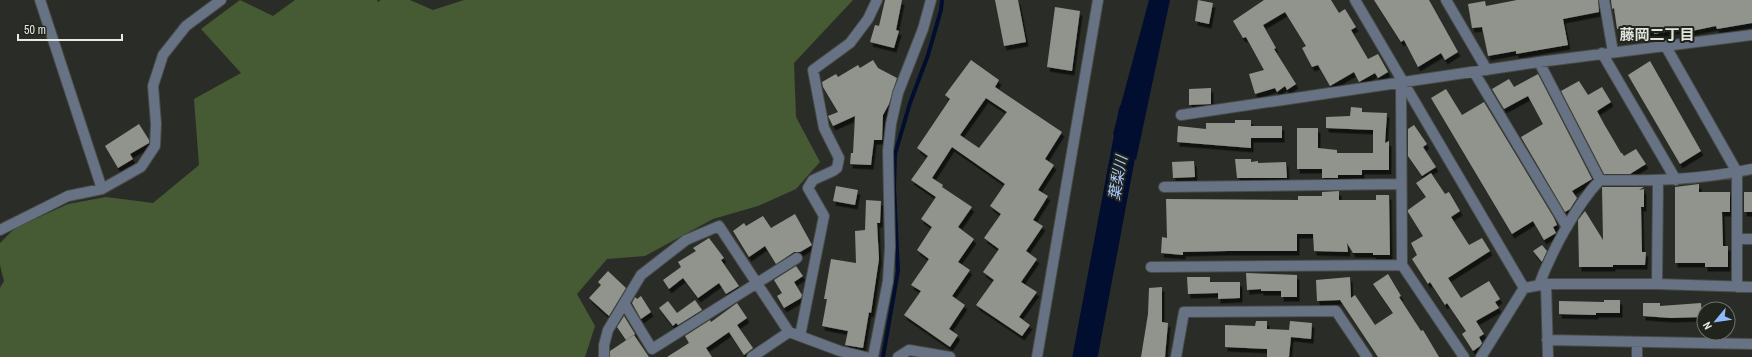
<svg xmlns="http://www.w3.org/2000/svg" width="1752" height="357" viewBox="0 0 1752 357" font-family="'Archivo Narrow','Noto Sans JP',sans-serif">
	<style>
		.green { fill: #465b33 }
		.water { fill: #010e2f }
		.lines { fill: none; stroke-linecap: round; stroke-linejoin: round }
		.stream { stroke: #010e2f; stroke-width: 4 }
		.river { stroke: #010e2f; stroke-width: 25 }
		.building { fill: #90948c; fill-rule: evenodd; filter: url(#shadow) }
		.minor-casing { stroke: #484b45; stroke-width: 12 }
		.minor { stroke: #677284; stroke-width: 10 }
		.labels { text-anchor: middle; stroke-width: 4; stroke-linejoin: round; paint-order: stroke }
		.neighbourhood-label { font-size: 15px; font-weight: bold; fill: #e0e5dc; stroke: #20241d }
		.water-label { font-size: 15px; font-style: italic; fill: #accbfe; stroke: #20241d }
	</style>
	<defs>
		<filter id="shadow"><feDropShadow dx="2.5" dy="4.5" stdDeviation="0" flood-color="#0009"/></filter>
	</defs>
	<rect width="100%" height="100%" fill="#2a2d27"/>
	<path class="green" d="M240 0 273 16 295 0H377L378 2 381 0H410L433 10 464 0H853L794 63 796 117 820 162 796 189 758 206 713 219 645 256 607 259 577 294 595 326 585 357H0V288L4 281 0 265V243L15 228 68 204 106 197 153 203 199 165 194 99 241 73 201 29Z"/>
	<path class="water" d="M1149 0H1170L1136 160 1113 134Z"/>
	<g class="lines">
		<path class="stream" d="M883 357 898 271 894 187 895 154 910 103 928 55 941 10 942 0"/>
		<path class="river" d="M1085 357 1131 112"/>
	</g>
	<path class="building" d="M885 0H902L896 30 899 31 894 48 870 42 875 25 879 26Z
		M995 0H1018L1026 42 1004 46Z
		M1198 0 1213 3 1209 24 1195 21Z
		M1264 0H1331L1339 13 1345 9 1356 27 1351 30 1368 59 1378 54 1388 72 1378 78 1375 73 1359 82 1354 72 1330 86 1318 65 1312 67 1302 48 1306 46 1285 12 1263 25 1276 48 1274 49 1296 84 1287 90 1285 86 1277 92 1275 88 1255 94 1249 74 1264 70 1246 37 1243 38 1233 21Z
		M1374 0H1429L1458 52 1445 60 1441 53 1418 67 1404 40 1401 42Z
		M1517 0H1598L1599 12 1563 19 1568 45 1516 54V51L1488 56 1482 27 1472 28 1468 4 1485 1 1486 6Z
		M1611 0H1752V23L1717 29 1716 26 1687 32 1686 28 1654 34V31L1623 36 1622 28 1617 29 1614 8 1612 9Z
		M1055 7 1080 11 1072 71 1047 67Z
		M873 60 878 68 897 78 889 104 883 115 882 140H874L871 165 850 164 851 153H853L855 116 833 126 828 116 838 112 823 87 822 82 836 74 838 77 858 65 860 68Z
		M971 60 999 80 995 87 1062 132 1045 159 1054 165 1038 190 1048 196 1033 220 1043 226 1026 251 1037 259 1021 282 1037 292 1019 317 1030 325 1022 336 976 305 994 280 983 272 999 249 984 238 1001 214 990 206 1005 184 952 147 932 178 943 185 942 187 972 207 958 227 974 239 958 262 970 270 952 296 965 305 949 329 958 335 950 347 904 315 921 291 911 285 929 259 917 250 932 227 921 219 936 197 911 180 928 156 917 148 950 99 945 95ZM986 98 1007 112 979 148 960 135Z
		M1650 61 1701 151 1680 164 1628 75Z
		M1538 74 1592 179 1572 191 1577 198 1570 209 1565 212 1521 137 1543 124 1528 96 1504 109 1492 89 1509 79 1514 87Z
		M1579 81 1588 95 1602 87 1611 102 1597 111 1604 124 1621 153H1622L1624 156 1636 149 1646 164 1630 174H1604L1561 91Z
		M1211 88V104L1189 105V89Z
		M1446 89 1462 115 1484 102 1554 218 1557 225 1553 227 1556 233 1544 240 1533 221 1512 234 1431 98Z
		M1351 107 1362 108V112L1387 113 1385 143 1389 141V170H1362V175H1338V178H1322V169H1297V128H1318V148L1337 150V153H1373V130L1326 128V117L1350 116Z
		M1235 120H1251V126H1282V138H1251V148L1177 142 1178 126 1206 129V123H1235Z
		M139 124 149 140V143L130 154 133 159 118 168 105 146Z
		M1414 125 1427 144 1423 147 1436 167 1422 176 1408 156V129Z
		M1235 159H1251V162L1258 161V163L1286 162 1287 178H1237Z
		M1194 161 1195 177 1173 178 1172 162Z
		M1431 173 1445 194 1449 192 1460 211 1451 217 1469 245 1482 238 1490 251 1448 278 1461 298 1489 281 1500 299 1495 302 1499 308 1476 321 1484 334 1479 337 1482 343 1480 346 1473 351 1462 334 1466 331 1447 303 1445 305 1430 282 1428 284 1412 259 1417 255 1411 243 1423 236 1408 212V210L1426 197 1416 183Z
		M1699 184V192H1730V212H1722L1723 246H1728V267H1705V263H1675V187Z
		M836 186 858 190 855 205 833 201Z
		M1602 187H1644L1639 190 1644 189V207H1641L1642 252H1646L1645 265H1613V267H1579L1578 220 1585 211 1603 240Z
		M1339 191V200H1376V195H1389L1390 255H1373V253H1353L1347 243 1348 252 1314 251 1313 234H1297V251H1227L1183 252V255L1161 253 1162 237 1167 238 1166 199 1298 200V196H1322V192Z
		M1744 192H1752V212H1744Z
		M866 200 881 201 880 223H877L879 259 871 313 869 312 863 348 845 345 848 331 822 326 827 299H824L831 259 856 263 855 231 865 230Z
		M795 214 812 245 800 252H794L776 264 765 246 749 257 733 231 744 223 746 226 763 216 771 228Z
		M709 238 724 258 721 260 739 286 726 294 719 283 698 298 683 278 669 289 663 280 681 267 678 262 696 251 693 248Z
		M1542 245 1547 251 1542 262 1533 251Z
		M796 266 803 276 794 282 802 295 801 298 784 308 777 296 782 293 774 280Z
		M608 271 626 288 609 316 589 298 601 285 598 282Z
		M1246 273 1297 275V297H1281V291H1261V289L1247 290Z
		M1388 274 1401 296 1399 297 1421 331 1423 330 1439 357H1378L1340 300 1317 301 1316 280 1350 277 1351 298 1355 295 1375 325 1393 313 1373 284Z
		M1187 277H1210V282H1240V298L1218 299V293L1188 294Z
		M1162 287V322L1168 323 1165 357H1141L1148 314 1149 288Z
		M641 296 651 312 641 319 632 303 635 297 637 299Z
		M695 300 702 310 678 325 676 323 673 326 659 308 668 301 677 313Z
		M1604 300H1620V313H1596V315L1559 314V301L1604 302Z
		M737 303 747 318 737 325 753 348 744 355 729 332 706 348 712 357H667L689 343 685 336 710 320 711 322Z
		M1643 303H1660V306L1701 303 1702 317 1671 318 1643 316Z
		M624 316 635 334 626 340 617 327Z
		M1256 321H1267V329L1289 330 1290 321 1312 323 1311 339 1291 337 1289 357H1267V349L1225 347V325L1255 326Z
		M634 335 649 357H610V351Z"/>
	<g class="lines">
		<defs>
			<path id="minor" d="M40 0 102 189
				M1355 0 1524 288 1546 284H1657L1752 287
				M1446 0 1487 70
				M1604 0 1613 52
				M1665 45 1737 172V287
				M1602 53 1676 180
				M1539 62 1600 180C1653 181 1699 180 1752 169
				M1474 72 1567 227
				M1401 83 1402 265 1464 357
				M1181 115 1539 62 1752 35
				M1164 187 1401 184
				M0 230 68 196 102 189 141 167 155 146 156 124 153 86 163 55 186 26 221 0
				M1737 239H1752
				M1151 267 1402 265
				M1546 284 1548 357
				M1657 284 1658 181
				M1539 285C1551 253 1576 205 1600 180
				M624 303 652 349 797 258
				M800 336 824 216 808 188 813 180 833 171 837 168 839 158 824 128 813 70 850 43 868 19 877 0
				M1547 340 1752 344
				M604 357V345L608 330 641 275 686 240 719 226 789 332 840 351 866 357
				M752 357 789 332
				M873 357 888 281 890 247 888 151 891 124 898 93 923 29 931 0
				M898 357 909 350 950 357
				M1037 357 1098 0
				M1176 357 1184 312 1336 311 1367 357
				M1481 357 1524 288
				M1637 357V342"/>
		</defs>
		<use href="#minor" class="minor-casing"/>
		<use href="#minor" class="minor"/>
	</g>
	<g class="labels">
		<g class="neighbourhood-label">
			<text x="1657" y="40">藤岡二丁目</text>
		</g>
		<g class="water-label">
			<text transform="translate(1118 178) rotate(-80)" y="5">葉梨川</text>
		</g>
	</g>
	<g transform="translate(1716 321) rotate(241)"><circle r="19" fill="#20241d" stroke="#70736d"/>
	<path d="M0-3L7 15L0 10L-7 15Z" fill="#8fb8fd"/>
	<text y="-6" font-size="11" font-weight="bold" text-anchor="middle" fill="#e7eae5">N</text>
	</g>
	<path d="M18 34v6h104v-6" fill="none" stroke="#e7eae5" stroke-width="2"/>
	<text x="24" y="34" font-size="12" fill="#e7eae5" stroke="#20241d" stroke-width="3" paint-order="stroke">50 m</text>
</svg>
